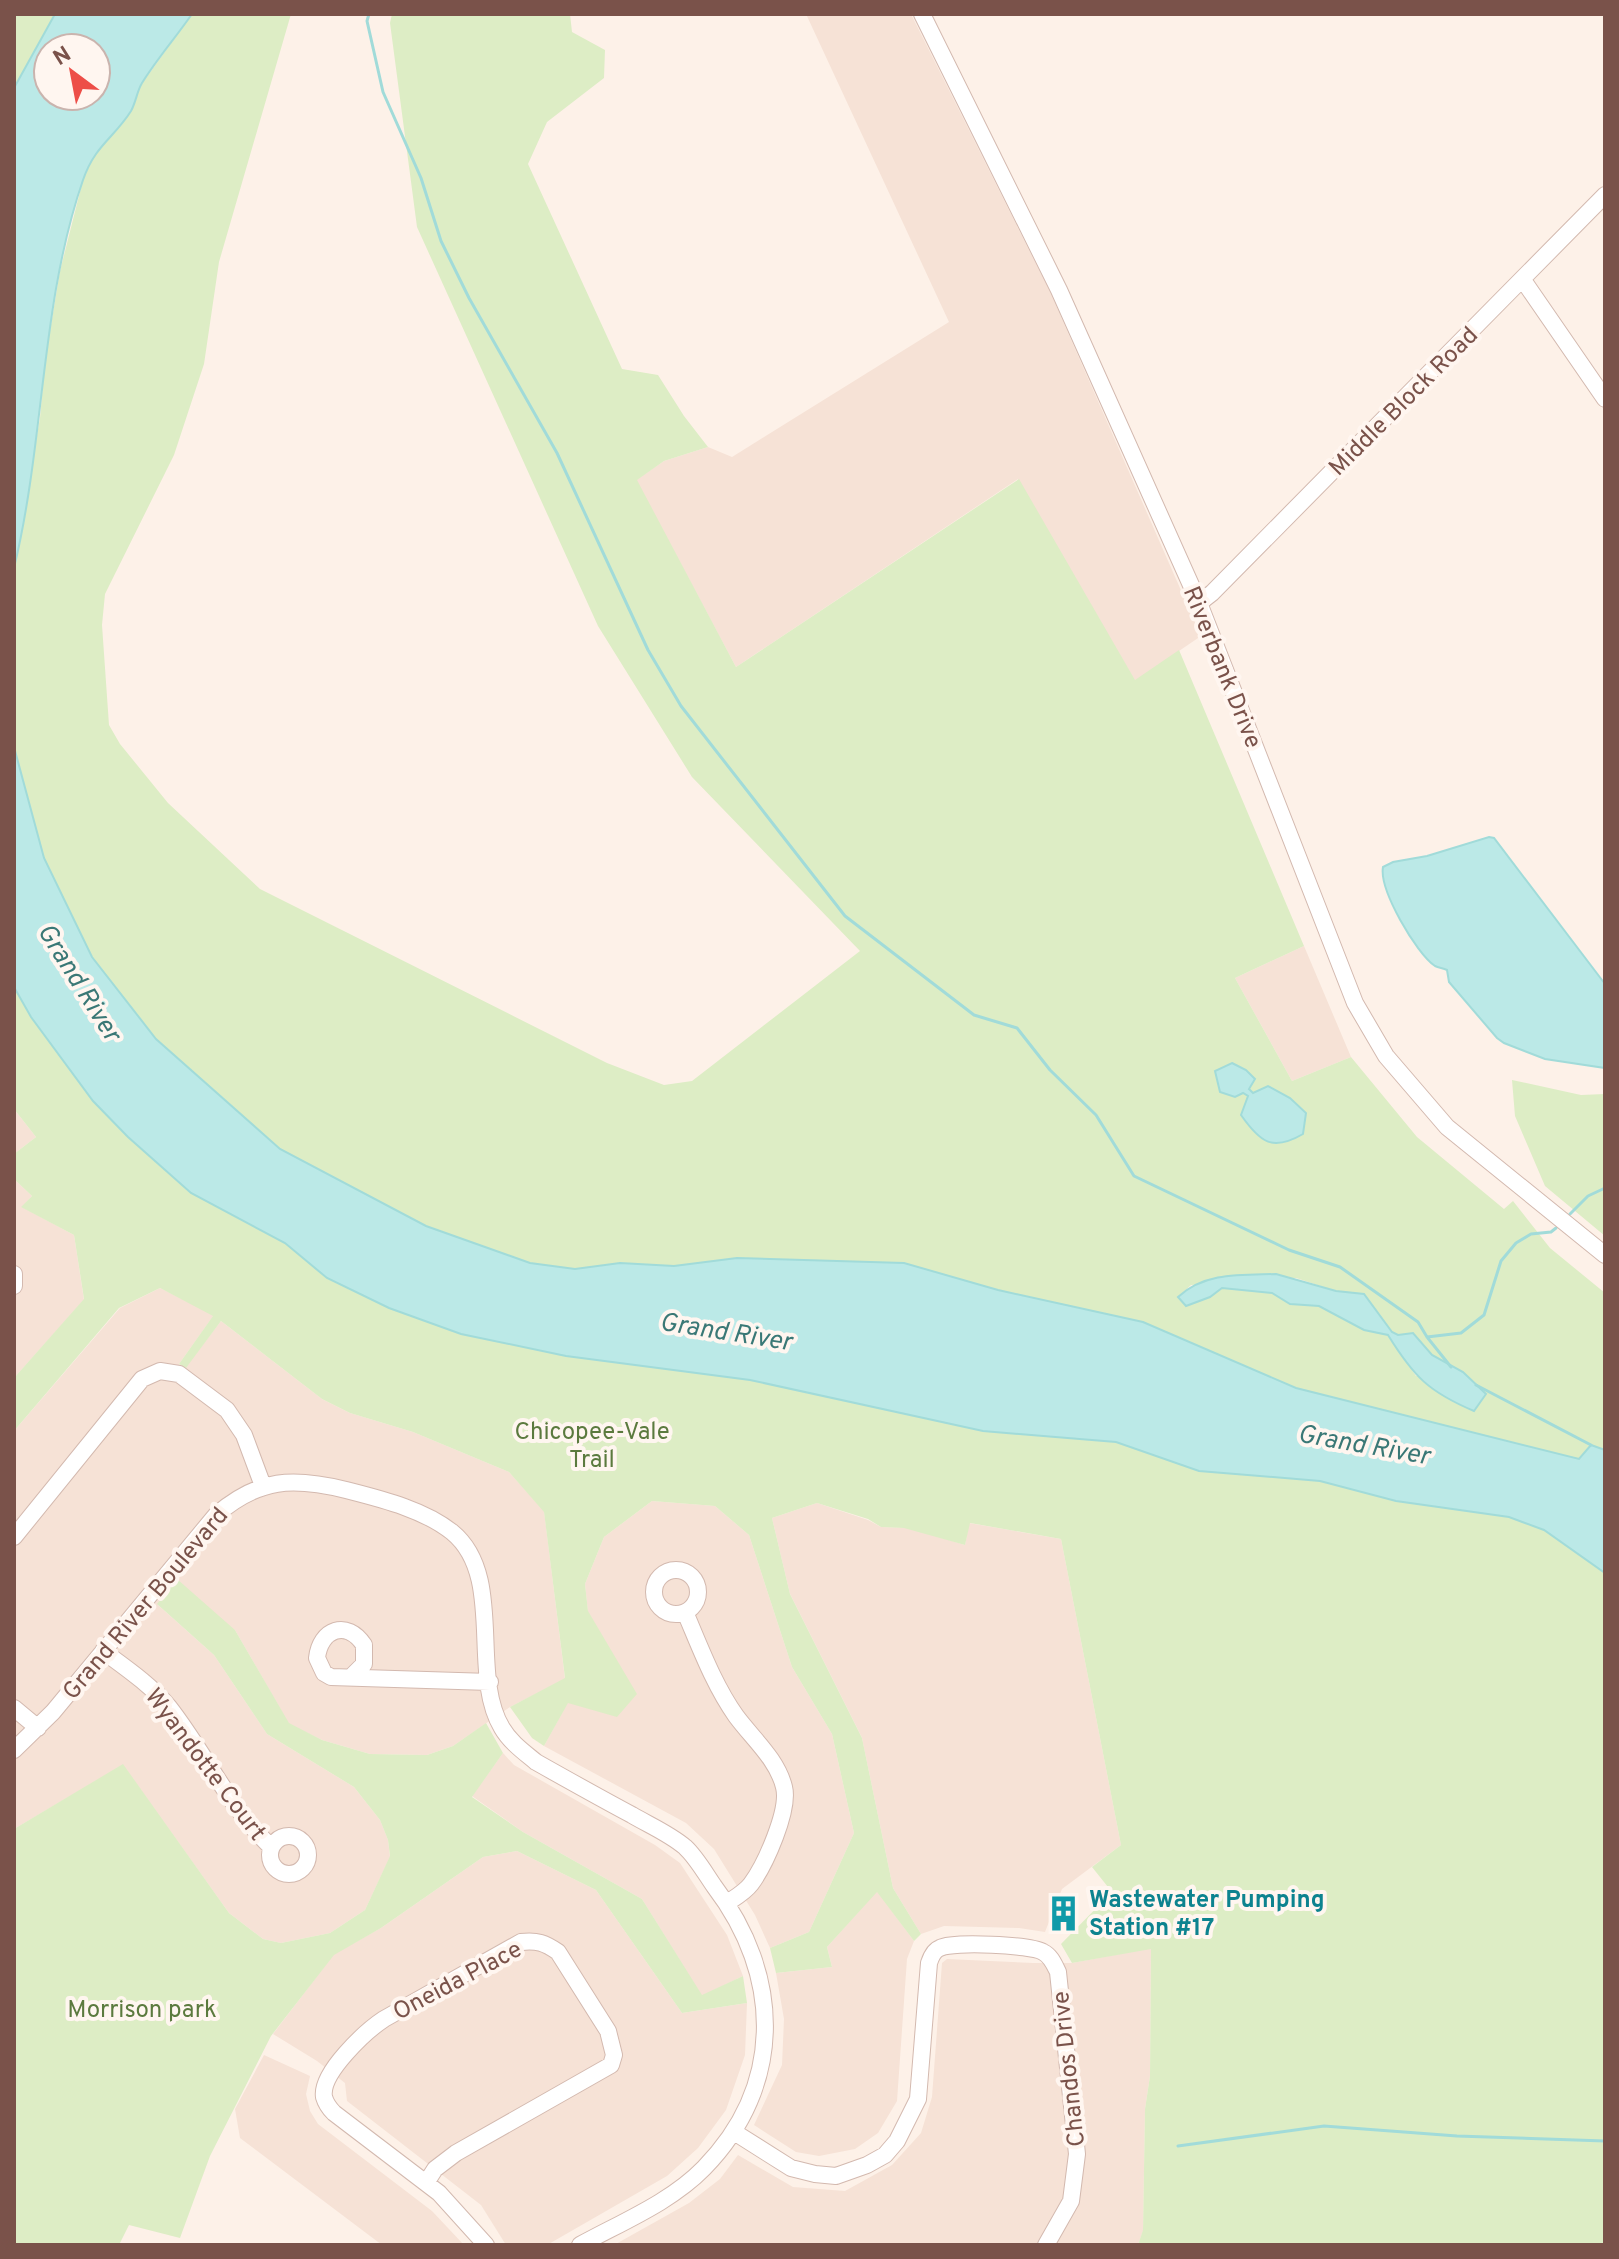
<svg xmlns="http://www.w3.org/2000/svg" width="1619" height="2259" viewBox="0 0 1619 2259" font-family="Overpass,sans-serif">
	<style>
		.residential { fill: #f6e2d6 }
		.green { fill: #ddedc5; fill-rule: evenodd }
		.water { fill: #bbe9e7; stroke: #a1dbd9; stroke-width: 2; fill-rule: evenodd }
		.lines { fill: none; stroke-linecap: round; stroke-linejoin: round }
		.stream { stroke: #a1dbd9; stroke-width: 3 }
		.minor-casing { stroke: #d3b9af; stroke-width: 18 }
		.minor { stroke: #fff; stroke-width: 16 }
		.labels { text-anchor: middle; stroke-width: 8; stroke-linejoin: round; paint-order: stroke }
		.street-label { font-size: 24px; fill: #7a524a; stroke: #fff6f0 }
		.park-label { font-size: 24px; fill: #5b7a3e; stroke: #fff6f0 }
		.culture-label { font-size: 24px; font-weight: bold; fill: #0d838f; stroke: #fff6f0; text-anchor: start }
		.water-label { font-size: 26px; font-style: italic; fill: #3a7876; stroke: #fff6f0 }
	</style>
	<rect width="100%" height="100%" fill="#fdf1e8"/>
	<path class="residential" d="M806 14H911L1051 294 1201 636 1135 681 1018 479 736 667 636 480 664 461 708 447 732 457 949 322Z
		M1304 946 1351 1057 1292 1081 1235 978Z
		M14 1109 36 1137 14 1154Z
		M14 1179 32 1196 22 1207 74 1235 84 1300 14 1378Z
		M160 1288 214 1315 179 1364 185 1368 221 1321 322 1399 350 1413 413 1432 509 1472 544 1511 565 1679 510 1707 453 1746 427 1755 370 1754 322 1740 289 1724 235 1630 158 1605 214 1655 267 1734 354 1787 380 1820 388 1840 390 1857 365 1910 330 1933 281 1943 263 1939 229 1913 123 1765 14 1829V1431L120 1308Z
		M652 1501 715 1506 749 1535 792 1667 832 1734 854 1833 809 1932 770 1948 755 1915 714 1849 686 1823 544 1746 568 1702 617 1716 636 1694 588 1612 585 1584 604 1537Z
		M817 1503 868 1520 881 1527 910 1528 965 1545 969 1523 1061 1539 1121 1845 1062 1889 1045 1932 1019 1928 944 1926 921 1934 893 1888 862 1738 790 1594 772 1518Z
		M503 1753 514 1765 655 1845 680 1863 727 1935 743 1976 702 1996 642 1899 523 1832 472 1796Z
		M517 1851 596 1890 682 2013 747 2003 745 2055 726 2110 698 2148 667 2176 547 2245H506L481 2205 347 2101 345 2083 317 2061 273 2034 334 1954 381 1928 483 1857Z
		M877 1891 914 1941 907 1959 897 2101 878 2133 855 2149 819 2156 796 2152 754 2125 782 2065 784 2019 776 1973 832 1967 827 1947Z
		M1151 1948 1150 2076 1145 2109 1143 2231 1138 2245H614L689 2203 720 2179 738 2155 793 2187 845 2191 892 2165 921 2133 932 2097 942 1963 947 1959 1033 1963H1072Z
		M264 2055 310 2076 306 2094 310 2111 318 2124 432 2211 464 2245H382L240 2138 235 2109Z"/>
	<path class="green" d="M14 14H55L14 88Z
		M192 14H291L219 262 204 364 174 455 105 594 102 625 109 725 120 744 168 803 260 889 607 1063 664 1085 692 1081 860 951 692 777 598 626 417 227 390 23 392 14H570L572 32 605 50 604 78 547 122 528 164 622 369 658 375 684 416 708 447 664 461 637 480 736 667 1019 479 1135 680 1179 650 1304 946 1235 978 1292 1081 1351 1057 1417 1137 1504 1209 1513 1201 1550 1248 1605 1293V1450L1591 1445 1579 1459 1296 1388 998 1290 904 1263 737 1258 674 1266 620 1263 575 1269 530 1263 426 1226 280 1149 156 1039 92 957 44 858 14 747V568L40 418 45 361 60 271 83 180 97 149 131 111 141 85ZM1296 1278 1336 1291 1364 1294 1392 1332 1398 1335 1413 1333 1432 1355 1463 1372 1416 1376 1388 1335 1364 1330 1319 1306 1290 1304 1272 1293 1222 1288 1210 1297H1178L1191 1285Z
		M14 987 31 1017 93 1101 128 1137 191 1193 285 1243 327 1278 389 1308 460 1334 566 1356 750 1380 983 1431 1116 1442 1199 1471 1320 1481 1396 1501 1509 1517 1544 1530 1605 1573V2245H1138L1143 2230 1145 2109 1150 2076 1151 1949 1072 1963 1061 1944 1112 1892 1092 1867 1121 1845 1061 1539 970 1523 965 1545 904 1528 881 1527 868 1519 817 1503 772 1518 790 1594 862 1738 893 1888 921 1934 914 1941 877 1892 827 1947 832 1967 776 1973 770 1948 809 1932 854 1833 832 1734 792 1667 749 1535 715 1506 652 1501 604 1537 585 1584 588 1611 637 1694 617 1717 568 1703 544 1746 532 1738 510 1707 565 1678 544 1512 509 1472 413 1432 350 1413 322 1399 221 1321 186 1368 179 1364 213 1316 160 1288 119 1308 14 1431V1378L84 1299 74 1235 21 1207 32 1196 14 1179V1154L36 1137 14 1109Z
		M1512 1080 1581 1095 1605 1094V1236L1545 1186 1515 1116Z
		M177 1579 235 1630 289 1723 322 1740 370 1754 427 1755 453 1746 486 1723 503 1753 472 1797 523 1832 642 1899 702 1995 743 1976 747 2003 682 2013 596 1890 517 1851 483 1857 381 1928 334 1955 271 2036 210 2156 180 2238 129 2225 119 2245H14V1829L123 1764 229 1913 263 1939 281 1943 330 1933 365 1910 390 1856 388 1840 380 1820 354 1787 267 1734 214 1655 157 1604Z"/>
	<path class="water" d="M55 14H192C176 37 157 59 142 83 137 91 136 102 131 111 114 138 95 145 83 180 40 305 45 440 14 568V88ZM48 48H96V96H48Z
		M14 747 44 858 92 957 156 1039 280 1149 426 1226 530 1263 575 1269 620 1263 674 1266 737 1258 904 1263 998 1290 1143 1322 1296 1388 1579 1459 1591 1445 1605 1450V1573L1544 1530 1509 1517 1396 1501 1320 1481 1199 1471 1116 1442 983 1431 750 1380 566 1356 461 1334 389 1308 327 1278 285 1243 191 1193 128 1137 93 1101 31 1017 14 987Z
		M1489 837 1494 838 1605 984V1068L1545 1059 1504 1043 1497 1038 1449 982 1447 970C1443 968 1439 968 1435 966 1416 953 1379 890 1383 867L1393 862 1427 856Z
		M1232 1063 1246 1070 1255 1079 1249 1089 1253 1093 1268 1086 1290 1098 1306 1113 1303 1134C1272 1152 1260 1142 1241 1115L1248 1096 1243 1093 1235 1097 1220 1092 1215 1071Z
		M1276 1274 1336 1291 1364 1294 1392 1332 1398 1335 1413 1333 1432 1355 1463 1372 1486 1394 1474 1411C1429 1392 1414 1377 1388 1335L1364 1330 1319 1306 1290 1304 1272 1293 1222 1288 1210 1297 1186 1306 1178 1297C1205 1272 1241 1275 1276 1274Z"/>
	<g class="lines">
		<path class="stream" d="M369 14 367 21 383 92 421 178 441 241 469 298 557 453 648 650 681 706 845 916 974 1015 1017 1028 1050 1070 1096 1115 1134 1176 1289 1250 1340 1267 1418 1322 1427 1337 1451 1367
			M1570 1214 1588 1196 1605 1188
			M1427 1337 1461 1333 1484 1315 1501 1261 1516 1243 1531 1234 1551 1232 1556 1228
			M1476 1385 1591 1445
			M1178 2146 1324 2126 1457 2136 1605 2141"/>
		<defs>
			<path id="minor" d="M922 14 1059 290 1199 603 1355 1003 1386 1056 1447 1127 1605 1255
				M1523 280 1605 399
				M1199 603 1212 593 1605 195
				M14 1274V1286
				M14 1537 142 1379 160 1371 179 1374 227 1410 244 1435 263 1486
				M654 1592a22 22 0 1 1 44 0a22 22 0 1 1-44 0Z
				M685 1612C700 1647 714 1685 736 1716 753 1739 777 1759 784 1787 790 1810 765 1865 751 1884 745 1892 736 1897 727 1903
				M103 1651C126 1668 151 1685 169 1707 205 1753 229 1807 271 1847
				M352 1676 364 1664V1645C347 1619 320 1629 317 1658L324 1673 331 1677 490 1682
				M14 1708 38 1728
				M14 1750 53 1712 216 1515C259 1478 293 1477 346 1490 381 1499 423 1509 452 1532 506 1576 469 1674 502 1728 510 1742 524 1752 536 1762 568 1780 600 1798 632 1815 649 1825 670 1834 685 1847 696 1857 705 1873 714 1886 782 1975 785 2085 704 2168 671 2202 622 2222 580 2245
				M270 1855a19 19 0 1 1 38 0a19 19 0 1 1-38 0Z
				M734 2132 791 2168 815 2174 836 2176 867 2165 885 2155 897 2141 918 2099 929 1963C931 1957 934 1950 940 1948 953 1941 1031 1945 1043 1952 1051 1956 1054 1964 1058 1972L1077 2154 1071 2201 1046 2245
				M426 2183 435 2169 456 2153 611 2065 614 2055 608 2031 558 1952C545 1943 537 1940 521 1942L384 2019C366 2031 320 2073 324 2097 326 2104 330 2109 334 2113L439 2193 486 2245"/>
		</defs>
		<use href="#minor" class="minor-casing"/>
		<use href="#minor" class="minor"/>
	</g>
	<defs>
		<symbol id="building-bare" viewBox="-9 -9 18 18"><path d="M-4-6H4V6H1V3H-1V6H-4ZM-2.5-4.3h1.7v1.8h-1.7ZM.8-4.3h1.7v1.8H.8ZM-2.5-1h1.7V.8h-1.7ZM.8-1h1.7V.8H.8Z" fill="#0f9aa8" stroke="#fff6f0" stroke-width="2.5" paint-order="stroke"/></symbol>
	</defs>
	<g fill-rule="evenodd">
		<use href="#building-bare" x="1038" y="1888" width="51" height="51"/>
	</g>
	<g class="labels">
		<g class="street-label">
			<text transform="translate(1403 401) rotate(-45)" y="8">Middle Block Road</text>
			<text transform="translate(1223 667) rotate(68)" y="8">Riverbank Drive</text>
			<text transform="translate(145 1603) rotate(-50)" y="8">Grand River Boulevard</text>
			<text transform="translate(206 1764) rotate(53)" y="8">Wyandotte Court</text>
			<text transform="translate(457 1980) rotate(-28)" y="8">Oneida Place</text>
			<text transform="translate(1068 2069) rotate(-96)" y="8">Chandos Drive</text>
		</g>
		<g class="park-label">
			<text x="592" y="1439">Chicopee-Vale<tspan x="592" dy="28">Trail</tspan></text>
			<text x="142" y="2017">Morrison park</text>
		</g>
		<g class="culture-label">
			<text x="1089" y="1907">Wastewater Pumping<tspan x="1089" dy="28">Station #17</tspan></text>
		</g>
		<g class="water-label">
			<text transform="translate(80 982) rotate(58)" y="9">Grand River</text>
			<text transform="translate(726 1331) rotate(9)" y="9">Grand River</text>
			<text transform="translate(1364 1444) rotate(10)" y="9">Grand River</text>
		</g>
	</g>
	<rect width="1619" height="2259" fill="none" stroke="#7a524a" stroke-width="32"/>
	<g transform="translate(72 72) rotate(328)"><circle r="38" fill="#fff6f0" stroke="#cab4ae" stroke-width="2"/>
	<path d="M0-6L14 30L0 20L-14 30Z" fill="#ed4e48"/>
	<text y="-12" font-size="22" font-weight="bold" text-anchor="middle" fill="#7a524a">N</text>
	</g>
</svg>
